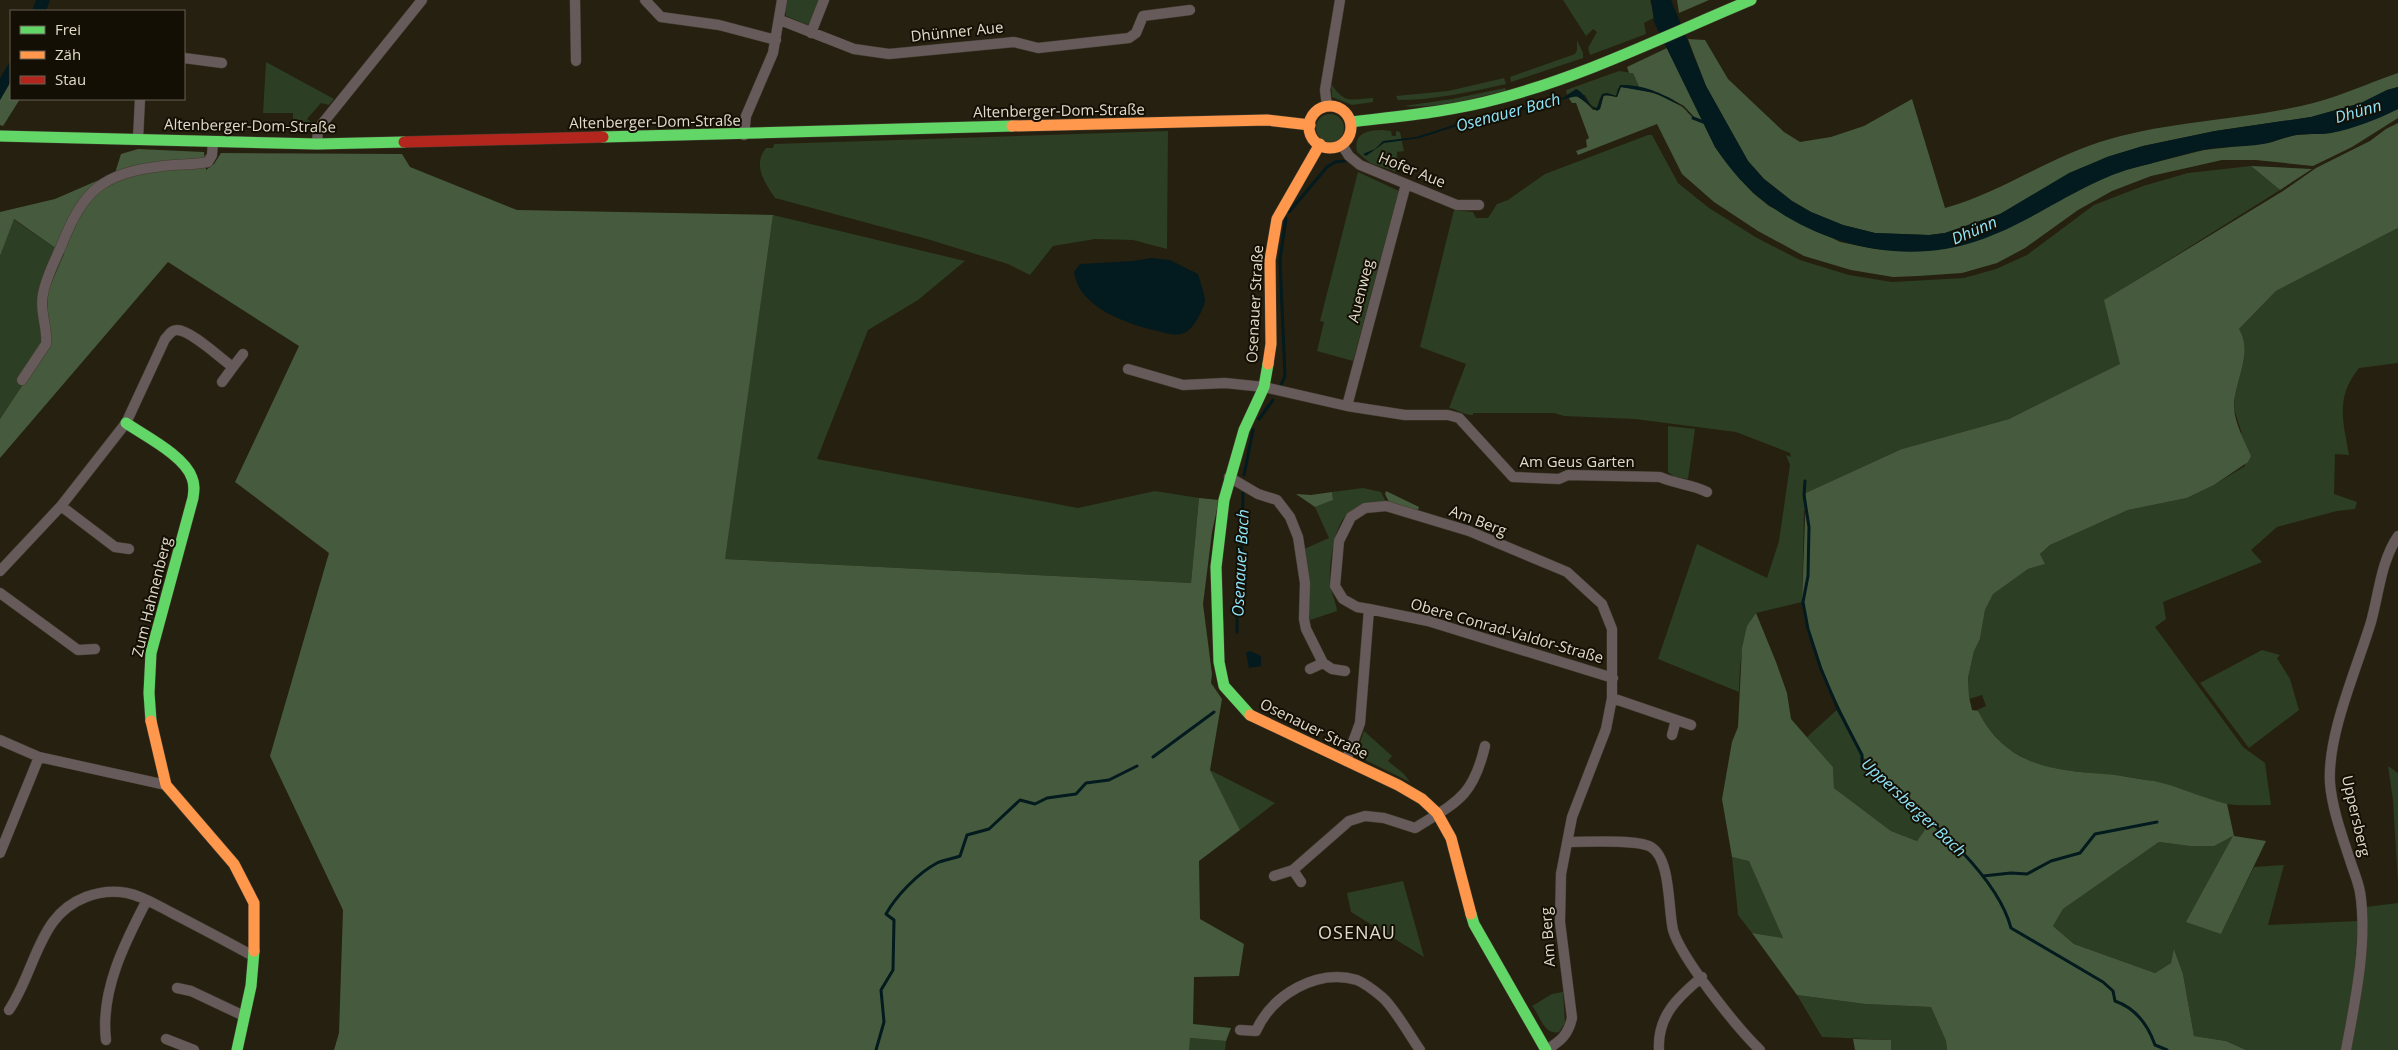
<svg xmlns="http://www.w3.org/2000/svg" width="2398" height="1050" viewBox="0 0 2398 1050" font-family="'Open Sans',sans-serif">
	<style>
		.green { fill: #2c3e23 }
		.forest { fill: #465b3d }
		.water { fill: #031a1e }
		.lines { fill: none; stroke-linecap: round; stroke-linejoin: round }
		.stream { stroke: #031a1e; stroke-width: 3 }
		.street-casing { stroke: #423d2f; stroke-width: 11 }
		.fast-casing { stroke: #423d2f; stroke-width: 12 }
		.slow-casing { stroke: #423d2f; stroke-width: 12 }
		.jam-casing { stroke: #423d2f; stroke-width: 12 }
		.street { stroke: #665a5a; stroke-width: 10 }
		.fast { stroke: #63d668; stroke-width: 11 }
		.slow { stroke: #ff974d; stroke-width: 11 }
		.jam { stroke: #b3261e; stroke-width: 11 }
		.labels { text-anchor: middle; stroke-width: 4; stroke-linejoin: round; paint-order: stroke }
		.street-label { font-size: 15px; fill: #e0dac9; stroke: #140f04 }
		.water-label { font-size: 16px; font-style: italic; fill: #8ee4f9; stroke: #140f04 }
		.quarter-label { font-size: 18px; letter-spacing: 1px; fill: #e0dac9; stroke: #140f04 }
	</style>
	<rect width="100%" height="100%" fill="#262010"/>
	<path class="green" d="M785 0H821L808 25 786 16Z
		M1563 0H1650L1655 17 1644 23 1646 34 1590 55 1588 48 1597 32 1593 29 1586 36Z
		M1577 40 1583 53V58L1511 82 1510 77 1575 54 1577 50Z
		M266 62 334 99 329 105 321 103 307 119 313 123 308 129 300 124 297 125V130H293V113H263Z
		M1619 71 1633 73 1639 87 1626 85 1618 88 1616 96 1607 93 1600 98 1597 108 1592 107 1585 95 1572 92 1567 95 1566 90Z
		M1504 78 1506 84C1470 92 1435 100 1398 100L1396 96 1448 91Z
		M1331 84C1346 105 1350 99 1373 98V102L1352 105 1332 97Z
		M1505 88 1506 91C1473 98 1438 109 1404 106L1452 99Z
		M1316 128a14 14 0 1 1 28 0a14 14 0 1 1-28 0Z
		M1383 130 1391 131 1392 136H1396V131L1400 132 1404 151 1397 152 1396 172 1370 163 1357 152C1353 133 1368 130 1383 130Z
		M1168 131 1167 249 1133 240 1095 239 1053 246 1030 275 1008 264 927 239 775 198C765 183 752 165 766 148H773L774 144Z
		M1648 135H1652L1678 183 1709 208 1757 238 1800 260 1849 275 1892 282 1964 278 1996 269 2027 255 2094 205 2143 186 2188 173 2251 166 2280 190 2105 300 2121 364 2009 419 1902 449 1804 511 1802 602 1756 613C1741 637 1740 664 1739 692L1658 659 1697 544 1767 578 1779 541 1790 465 1786 455 1791 457 1790 453 1736 432 1635 419 1564 416 1554 413H1473V415C1465 416 1457 409 1449 408L1466 364 1420 347 1454 210 1473 212 1476 218H1488L1497 204 1508 200 1545 174Z
		M1358 172 1399 191 1353 361 1317 351 1324 322 1320 321Z
		M773 215 965 261 918 300 868 330 817 459 1078 508 1155 491 1199 498 1191 583 724 559Z
		M13 219 64 254 47 293 49 345 0 419V256Z
		M2398 228V363L2359 368C2335 398 2343 420 2349 455L2335 454 2334 494 2357 502 2355 509 2337 511 2277 527 2251 550 2262 562 2163 602 2166 619 2155 627 2243 747 2265 763 2271 805C2256 805 2240 806 2225 804 2201 800 2180 788 2156 782 2089 765 2018 787 1978 711H1975L1986 706 1982 695 1969 699 1968 678 1974 651 1980 639 1985 610 1993 593 2028 569 2044 564 2040 554 2050 545 2128 510 2187 498 2214 485 2245 466 2241 431 2234 409 2239 329 2276 291Z
		M1668 426 1695 429 1688 479 1675 477 1668 472Z
		M1363 488 1381 492 1387 504C1378 506 1356 509 1349 513 1333 524 1329 567 1330 584 1331 593 1336 602 1337 611L1310 620 1302 550 1329 538 1315 507 1333 500 1332 492Z
		M2262 650 2280 655 2277 658 2290 679 2299 710 2249 748 2200 683Z
		M1839 708 1864 758 1933 818 1917 841 1891 831 1834 788 1833 767 1807 737Z
		M1364 731 1392 756 1388 761 1404 774 1410 782 1363 759 1359 746Z
		M2388 766 2398 773V883L2393 800Z
		M1210 770 1275 803 1240 830Z
		M2234 836 2221 934 2254 867 2284 865 2268 925 2358 921 2354 976 2342 1050H2246L2226 1041 2194 1036 2183 974 2175 951 2171 963 2155 973 2074 944 2053 926 2063 909 2159 842C2191 846 2204 850 2234 836Z
		M1732 857 1749 860 1783 938 1752 933 1738 915Z
		M1403 881 1424 957 1351 912 1347 893Z
		M2398 903V1050H2350L2366 907Z
		M1563 992 1565 1023 1559 1032C1544 1036 1540 1015 1532 1006L1552 994Z
		M1797 995 1865 1004 1931 1007 1946 1041 1947 1050H1891V1040L1822 1037Z
		M1189 1038 1226 1041 1225 1050H1189Z"/>
	<path class="forest" d="M1677 0H1709L1679 13Z
		M1688 39 1705 40 1728 79 1784 132 1800 142 1831 137 1864 126 1912 99 1945 208C2003 192 2052 155 2110 139 2172 121 2238 120 2301 106 2334 99 2366 84 2398 73V87L2387 90 2361 103 2311 117 2215 131 2143 146 2107 157 2000 214 1945 233 1929 235 1875 233 1843 225 1811 212 1792 201 1764 179 1748 161 1706 86Z
		M1667 48 1715 147 1729 166 1753 193 1769 206 1840 242 1875 249 1911 251 1949 248 2117 172 2204 150 2268 143 2295 135 2331 133 2380 117 2398 109V118L2352 147 2313 166 2256 160H2222L2151 176 2112 191 2078 210 2025 248 1997 263 1962 273 1918 276 1893 277 1851 270 1804 256 1758 231 1714 202 1682 174 1657 124 1578 155 1576 151 1587 147 1586 140 1589 138 1576 103H1572L1568 97C1580 94 1585 102 1593 110L1600 109 1604 95 1617 97 1620 87C1642 89 1663 94 1681 106 1687 110 1689 116 1696 119L1684 106 1670 98 1639 87 1633 73H1629L1627 67Z
		M11 81V99H20L3 126 0 125V100Z
		M2398 123V228L2276 291 2239 329C2254 354 2233 382 2234 408 2235 424 2245 442 2251 456L2248 462 2214 485 2187 498 2128 510 2050 545 2040 554 2045 564 2028 569 1993 594 1985 610 1980 639 1974 651 1968 678 1969 697 1972 710 1978 711C2006 765 2050 770 2104 774 2121 775 2138 779 2154 781 2178 786 2202 798 2227 804L2234 836 2266 841 2221 934 2186 922 2233 836 2214 846H2190L2159 842 2063 909 2053 926 2074 944 2155 973 2171 963 2174 949 2183 974 2194 1036 2226 1041 2246 1050H1947L1946 1041 1931 1007 1865 1004 1797 995 1752 933 1783 938 1749 861 1732 857 1722 799 1732 742 1738 727 1742 648 1747 626 1756 613 1776 662 1787 693 1791 719 1833 767 1834 788 1891 831 1917 841 1933 818 1864 758 1831 690 1808 633 1802 602 1806 493 1902 449 2009 419 2120 364 2104 300 2283 191 2316 168 2370 141 2386 129Z
		M138 149 204 152 206 170 214 164 221 153 402 154 410 167 517 210 773 215 725 559 1191 583 1199 498 1219 500 1212 532 1203 604 1212 674 1211 683 1222 699 1210 770 1240 830 1199 861 1200 919 1244 944 1239 976 1194 977 1193 1024 1231 1028 1226 1041 1190 1038 1189 1050H334L339 1033 343 910 270 756 329 553 235 482 299 346 168 262 0 458V419L49 345 47 293 64 254 14 219 0 256V212L55 199 115 173 121 154Z
		M2251 166 2312 169 2280 190Z
		M1386 491 1419 507 1418 510 1390 504 1385 494Z
		M1332 492 1333 500 1315 507 1296 494 1311 495Z
		M1853 1039 1891 1040V1050H1855Z"/>
	<path class="water" d="M36 0H50L46 11H32Z
		M1651 0H1671L1706 86 1748 161 1764 179 1792 201 1811 212 1843 225 1875 233 1929 235 1945 233 2000 214 2069 173 2107 157 2143 146 2215 131 2311 117 2361 103 2387 90 2398 87V109C2378 119 2353 129 2331 133 2320 135 2308 133 2297 135 2287 136 2277 141 2268 143 2250 147 2232 146 2215 148 2190 151 2166 160 2141 166 2082 180 2035 222 1977 241 1908 265 1827 247 1769 205 1747 190 1730 169 1715 147L1654 22Z
		M11 60V81L0 100V78Z
		M1620 85C1648 84 1679 99 1696 120L1683 107 1655 93 1621 87 1617 97 1608 95 1603 96 1600 109 1597 111 1577 96 1552 102 1539 108 1527 109 1475 123 1463 124 1420 138 1384 143 1366 156 1363 154 1375 149 1383 141 1416 137 1463 122H1474L1527 107 1538 106 1551 99 1563 98 1576 89C1586 93 1586 106 1597 108L1602 94 1607 93 1616 96Z
		M1152 258 1170 260 1198 274C1200 282 1204 291 1205 300 1205 304 1202 310 1200 314 1197 320 1192 329 1186 332 1176 338 1163 332 1153 330 1123 322 1079 307 1074 272L1080 264 1133 261Z
		M1250 651 1261 656V666L1249 668 1246 653Z"/>
	<g class="lines">
		<path class="stream" d="M1693 118 1706 123
			M1289 212 1327 167 1335 162 1345 161
			M1281 385 1285 376 1280 260 1286 218
			M1259 419 1273 400
			M1244 475 1253 430
			M1805 481 1804 495 1809 527 1808 576 1803 602 1808 629 1821 669 1838 709 1862 755V762C1909 804 1995 867 2011 928L2103 982 2113 991 2115 1001C2135 1008 2148 1025 2155 1045L2167 1050
			M1237 632V578L1242 546 1243 493
			M1153 757 1214 712
			M1983 876 2011 873 2027 874 2051 861 2080 853 2095 834 2157 822
			M876 1050 884 1022 881 990 893 970 894 920 886 914C896 896 918 873 937 863 943 860 952 859 960 856L967 835 989 829 1020 800 1035 804 1047 798 1076 794 1086 783 1109 780 1137 766"/>
		<defs>
			<path id="street" d="M575 0 576 61
				M645 0 661 17 719 25 776 40
				M780 20 854 49 889 54 1014 42 1038 48 1129 38 1136 33 1143 16 1190 10
				M811 33 824 0
				M184 58 222 63
				M1327 106 1325 90 1340 0
				M744 135 746 116 773 53 782 0
				M138 139 140 99
				M317 144 318 129 422 0
				M1342 145 1349 156 1360 165 1457 205H1479
				M233 367 243 354
				M1128 369 1183 385 1225 383 1264 387 1347 406 1405 415H1448L1459 418 1513 477 1559 479 1568 475 1660 477C1675 484 1692 484 1707 492
				M22 380 46 344C48 328 39 311 43 294 46 277 55 261 62 244 84 189 103 173 163 166 178 164 194 165 208 162L212 155 213 142
				M1347 406 1406 184
				M1229 477 1258 494 1277 500 1290 517 1298 537 1305 583 1304 619 1306 629 1323 663 1332 669 1345 671
				M61 506 115 547 129 549
				M0 571 61 506 126 423 165 339C169 335 171 330 177 330 191 330 221 359 233 367L222 382
				M0 593 78 650 95 649
				M1369 609 1357 607 1343 599 1335 586 1339 541 1351 517 1365 508 1386 506 1469 531 1567 572 1602 604 1612 629V698L1606 729 1572 817 1561 874 1560 922 1572 1018C1568 1035 1561 1041 1546 1050
				M1310 669 1323 663
				M1612 698 1691 725
				M1672 735 1676 720
				M0 740 39 757 166 785
				M1346 761 1360 723 1369 609 1428 621 1613 678
				M1568 842C1586 842 1637 839 1651 847 1671 859 1668 909 1673 930 1681 958 1738 1029 1760 1050
				M0 853 39 757
				M1293 870 1301 882
				M1274 876 1293 870 1349 821 1365 816 1384 818 1415 828C1457 802 1473 797 1485 746
				M177 988 191 991 244 1016
				M9 1010C28 982 34 948 53 922 70 899 99 888 127 893 143 896 158 906 172 913 199 927 226 941 253 956
				M1240 1030 1256 1031C1272 995 1317 968 1357 980 1364 983 1376 992 1382 997 1394 1007 1410 1036 1420 1050
				M166 1039 194 1050
				M106 1040C100 991 125 942 147 900
				M1659 1050C1657 1016 1678 997 1702 977
				M2346 1050C2355 1002 2368 941 2360 892 2358 881 2353 870 2350 860 2342 836 2332 808 2330 783 2327 735 2357 668 2371 622 2379 593 2381 561 2398 536"/>
			<path id="fast" d="M1351 122C1400 116 1449 112 1497 99 1585 76 1667 35 1751 0
				M0 136 317 144 404 142
				M603 137 1012 126
				M126 423C145 436 185 456 192 478 195 485 194 491 193 498L151 653 149 693 151 721
				M1250 715 1224 686 1219 662 1216 567 1224 500 1244 430 1264 387 1268 364
				M1471 914 1474 924 1546 1050
				M237 1050 251 986 254 951"/>
			<path id="slow" d="M1309 127a21 21 0 1 1 42 0a21 21 0 1 1-42 0Z
				M1012 126 1267 120 1310 125
				M1268 364 1271 344 1270 260 1277 219 1320 144
				M1250 715 1398 785 1422 799 1437 813 1451 838 1471 914
				M151 721 166 785 234 864 254 903V951"/>
			<path id="jam" d="M404 142 603 137"/>
		</defs>
		<use href="#street" class="street-casing"/>
		<use href="#fast" class="fast-casing"/>
		<use href="#slow" class="slow-casing"/>
		<use href="#jam" class="jam-casing"/>
		<use href="#street" class="street"/>
		<use href="#fast" class="fast"/>
		<use href="#slow" class="slow"/>
		<use href="#jam" class="jam"/>
	</g>
	<g class="labels">
		<g class="street-label">
			<text transform="translate(957 32) rotate(-6)" y="5">Dhünner Aue</text>
			<text transform="translate(1059 111) rotate(-1)" y="5">Altenberger-Dom-Straße</text>
			<text transform="translate(655 122) rotate(-1)" y="5">Altenberger-Dom-Straße</text>
			<text transform="translate(250 126) rotate(1)" y="5">Altenberger-Dom-Straße</text>
			<text transform="translate(1412 170) rotate(22)" y="5">Hofer Aue</text>
			<text transform="translate(1361 291) rotate(-76)" y="5">Auenweg</text>
			<text transform="translate(1255 304) rotate(-87)" y="5">Osenauer Straße</text>
			<text x="1577" y="467">Am Geus Garten</text>
			<text transform="translate(1478 521) rotate(21)" y="5">Am Berg</text>
			<text transform="translate(152 597) rotate(-76)" y="5">Zum Hahnenberg</text>
			<text transform="translate(1507 631) rotate(16)" y="5">Obere Conrad-Valdor-Straße</text>
			<text transform="translate(1314 729) rotate(26)" y="5">Osenauer Straße</text>
			<text transform="translate(2356 816) rotate(77)" y="5">Uppersberg</text>
			<text transform="translate(1548 937) rotate(-94)" y="5">Am Berg</text>
		</g>
		<g class="water-label">
			<text transform="translate(2358 111) rotate(-16)" y="6">Dhünn</text>
			<text transform="translate(1508 112) rotate(-15)" y="6">Osenauer Bach</text>
			<text transform="translate(1974 230) rotate(-23)" y="6">Dhünn</text>
			<text transform="translate(1240 563) rotate(-87)" y="6">Osenauer Bach</text>
			<text transform="translate(1914 807) rotate(43)" y="6">Uppersberger Bach</text>
		</g>
		<g class="quarter-label">
			<text x="1357" y="939">OSENAU</text>
		</g>
	</g>
	<rect x="10" y="10" width="175" height="90" fill="#140f04" stroke="#666053"/>
	<rect x="20" y="26" width="25" height="8" fill="#63d668" stroke="#666053"/>
	<text x="55" y="35" font-size="15" fill="#e0dac9">Frei</text>
	<rect x="20" y="51" width="25" height="8" fill="#ff974d" stroke="#666053"/>
	<text x="55" y="60" font-size="15" fill="#e0dac9">Zäh</text>
	<rect x="20" y="76" width="25" height="8" fill="#b3261e" stroke="#666053"/>
	<text x="55" y="85" font-size="15" fill="#e0dac9">Stau</text>
</svg>
